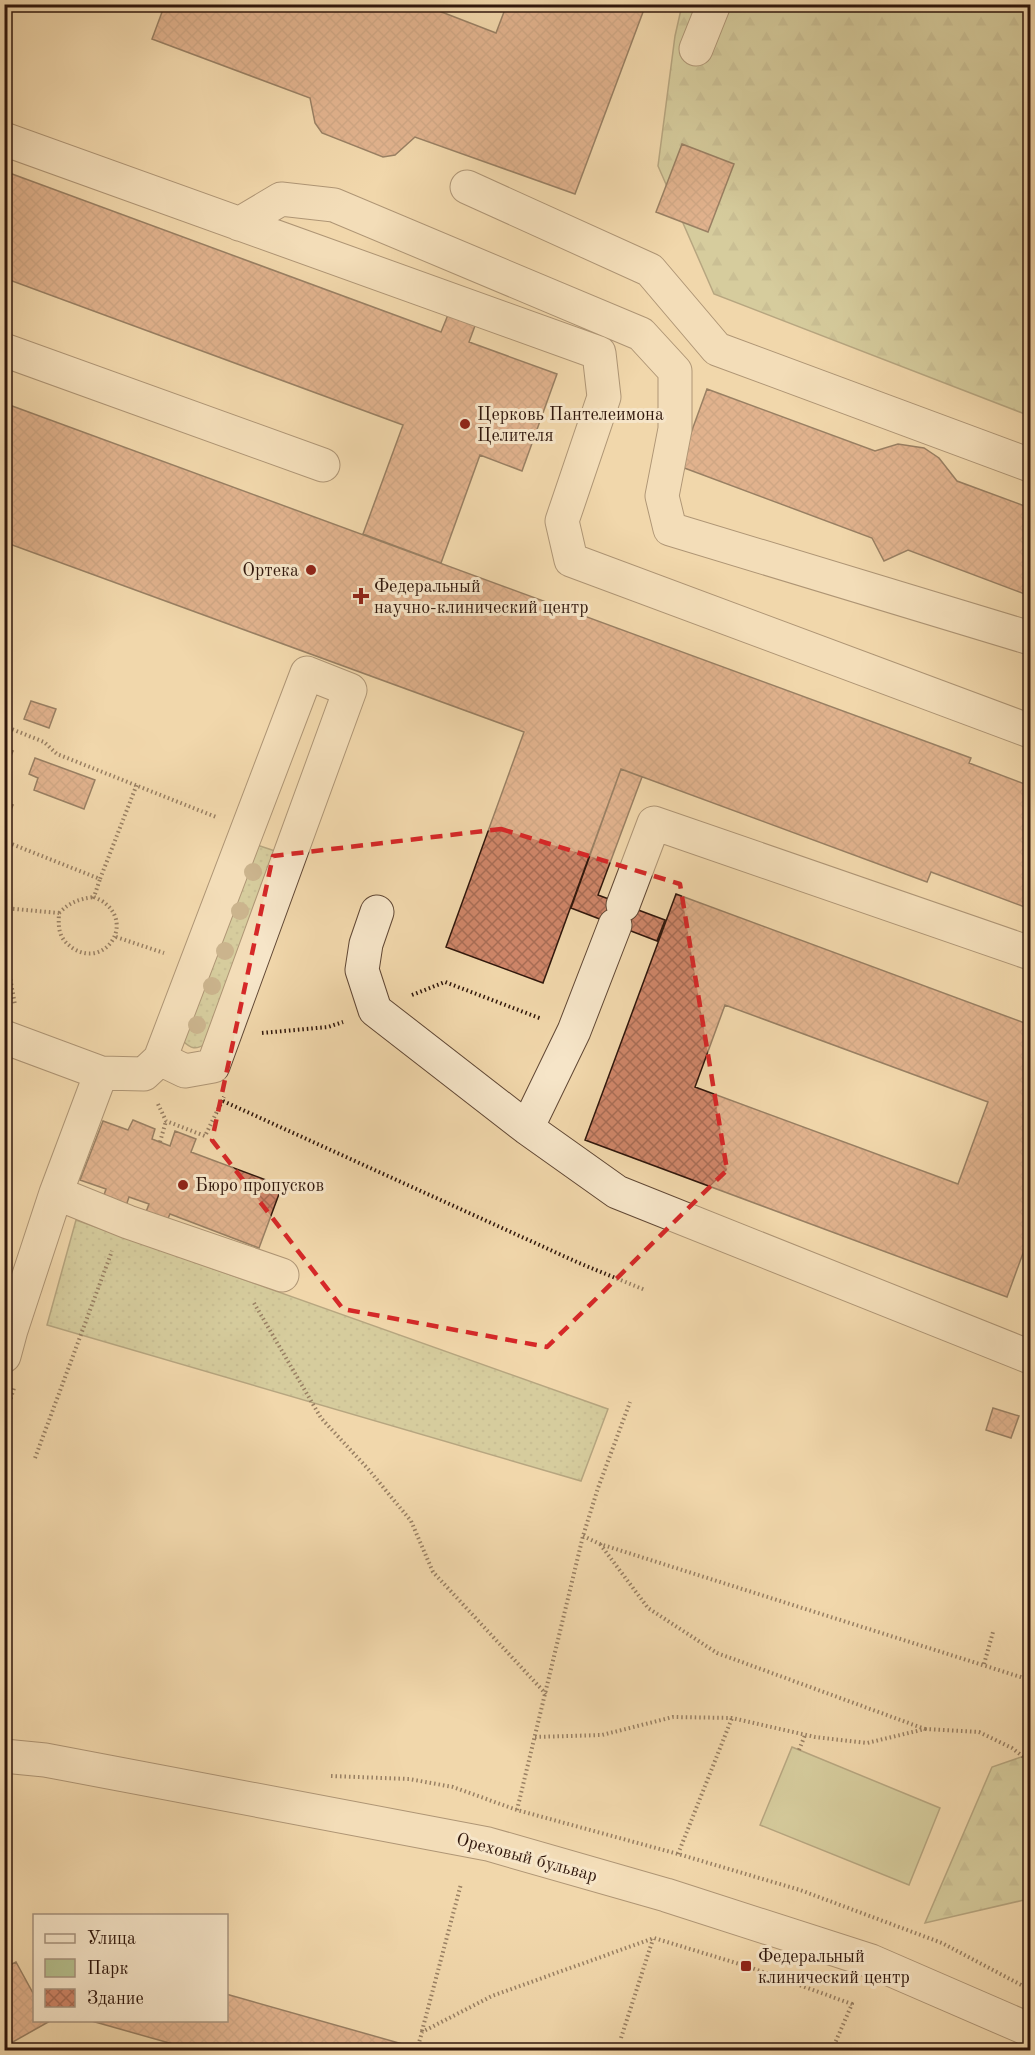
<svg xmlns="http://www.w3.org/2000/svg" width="1035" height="2055" viewBox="0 0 1035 2055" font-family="'Old Standard TT',serif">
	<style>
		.grass { fill: url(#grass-dots); stroke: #726b4c; stroke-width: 1.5 }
		.forest { fill: url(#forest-firs); stroke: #726b4c; stroke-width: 1.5 }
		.park { fill: #b5bf8d; stroke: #726b4c; stroke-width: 1.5 }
		.building { fill: url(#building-cross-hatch); stroke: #30170c; stroke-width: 1.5; fill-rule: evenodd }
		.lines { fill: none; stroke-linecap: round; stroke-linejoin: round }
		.minor-casing { stroke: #604734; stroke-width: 35 }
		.path { stroke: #30170c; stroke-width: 4; stroke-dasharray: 1.5 3; stroke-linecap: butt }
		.minor { stroke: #f6e5c8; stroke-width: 33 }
		.tree { fill: #9d8969 }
		.marked { fill: none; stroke: #d62828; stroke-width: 4.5; stroke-dasharray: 12 8; stroke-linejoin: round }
		.poi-dot { fill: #8f2418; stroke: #f6e5c8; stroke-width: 2 }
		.labels { text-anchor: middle; stroke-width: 6; stroke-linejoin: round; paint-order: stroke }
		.poi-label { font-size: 18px; fill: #30170c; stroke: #f6e5c8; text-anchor: start }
		.street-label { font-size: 18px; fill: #30170c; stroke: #f6e5c8 }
	</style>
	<defs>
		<pattern id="grass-dots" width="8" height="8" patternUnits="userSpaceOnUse" patternTransform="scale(1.5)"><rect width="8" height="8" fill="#b5bf8d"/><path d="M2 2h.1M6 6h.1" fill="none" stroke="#9ca378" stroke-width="1.8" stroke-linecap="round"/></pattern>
		<pattern id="forest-firs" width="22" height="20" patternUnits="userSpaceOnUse" patternTransform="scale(1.5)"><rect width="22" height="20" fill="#b5bf8d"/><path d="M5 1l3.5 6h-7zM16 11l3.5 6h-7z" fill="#9ca378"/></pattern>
		<pattern id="building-cross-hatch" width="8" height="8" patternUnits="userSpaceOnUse" patternTransform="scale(1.5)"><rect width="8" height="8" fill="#cf8669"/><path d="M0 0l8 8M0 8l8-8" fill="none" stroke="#a86d55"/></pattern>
	</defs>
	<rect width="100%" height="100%" fill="#f1d7ab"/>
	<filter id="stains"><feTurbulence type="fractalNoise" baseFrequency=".00333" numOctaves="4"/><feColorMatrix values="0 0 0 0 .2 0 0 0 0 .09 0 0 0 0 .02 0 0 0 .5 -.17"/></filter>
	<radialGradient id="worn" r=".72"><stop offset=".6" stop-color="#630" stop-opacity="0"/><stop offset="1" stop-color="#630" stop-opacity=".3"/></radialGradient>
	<path class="grass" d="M254 844 278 852 205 1044C196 1050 191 1049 183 1041Z
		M76 1220 608 1409 581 1481 47 1325Z"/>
	<path class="forest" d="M682 5H1030V416L714 294 658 166 675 36Z
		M1030 1754V1904L1024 1900 925 1923 992 1767Z"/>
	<path class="park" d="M792 1747 940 1808 909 1885 760 1825Z"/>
	<path class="building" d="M165 4H421L496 33 507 4H646L575 194 415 137 395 155 383 157 322 133 315 123 310 98 152 39Z
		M682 144 734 164 708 232 656 212Z
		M4 171 441 332 452 305 479 315 469 342 557 374 522 471 480 455 441 563 363 534 403 425 4 278Z
		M707 389 875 451 898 444 924 448 939 458 957 481 1030 508V596L908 550 884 561 872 538 679 466Z
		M4 403 971 758 969 763 1030 786V909L931 872 927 882 621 769 543 983 446 947 524 732 4 542Z
		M31 701 56 709 49 728 24 719Z
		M4 748 13 751 6 768 4 767Z
		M35 758 95 780 84 809 34 790 38 778 29 774Z
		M621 769 642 777 598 895 665 920 657 941 571 908Z
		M4 802 13 805 4 827Z
		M676 894 1030 1025V1234L1007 1297 585 1140ZM725 1005 988 1102 958 1184 695 1087Z
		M133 1120 155 1129 152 1139 170 1146 175 1131 196 1139 191 1152 282 1186 259 1248 170 1214 165 1225 144 1217 149 1204 129 1197 125 1209 102 1201 106 1189 80 1180 103 1121 128 1130Z
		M993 1408 1019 1416 1011 1438 986 1430Z
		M16 1962 34 1995V2020L50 2021 4 2047V1968Z
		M226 1994 413 2047 412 2050H194L88 2020H226Z"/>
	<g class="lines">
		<defs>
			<path id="minor" d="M696 49 714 4
				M4 139 599 353 604 397 562 521 571 560 1030 731
				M467 187 650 270 717 349 1030 465
				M239 224 281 199 334 205 641 334 675 371V429L662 496 670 529 1030 638
				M4 350 323 465
				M307 673 350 690 213 1066 185 1071 160 1059Z
				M623 905 654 823 1030 953
				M377 912 366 944 362 970 375 1010 527 1128 617 1192 1030 1357
				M4 1037 101 1073
				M527 1128 574 1031 615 925
				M56 1193 128 1222 282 1275
				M4 1356 11 1330 56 1193 101 1073 144 1074 160 1059
				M4 1756 45 1760 488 1844 666 1895 871 1961 1030 2030"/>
		</defs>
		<use href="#minor" class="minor-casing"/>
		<path class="path" d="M4 726 44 742 57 754 216 817
			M4 841 100 879 137 784
			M4 908 59 913C58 930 59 939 74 949 104 967 133 927 106 904 103 901 98 899 94 897L100 879
			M59 913C70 902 79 899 94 897
			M116 937 164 953
			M4 944 15 1005
			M412 995 445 982 542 1019
			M262 1033 328 1027 343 1022
			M223 1101 579 1263 645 1290
			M158 1104 166 1121 205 1136 224 1097
			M160 1142 166 1121
			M254 1303 321 1418 369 1470 411 1521 433 1572 546 1694
			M4 1420 14 1388
			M35 1458 112 1251
			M583 1536 600 1544 1030 1680
			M984 1664 993 1632
			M925 1729 979 1732 1012 1748 1030 1762
			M535 1737 602 1735 673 1717 732 1718 815 1737 867 1743 925 1729 717 1653 648 1608 600 1544
			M799 1750 805 1735
			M331 1776 409 1779 453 1787 517 1810 678 1854 800 1890 942 1943 1025 1987
			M517 1810 583 1536 598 1488 630 1402
			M678 1854 732 1718
			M422 2031 461 1884
			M621 2038 653 1939
			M417 2050 422 2032 492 1996 654 1938 746 1966 852 2004 832 2050"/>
		<use href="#minor" class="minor"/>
	</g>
	<g class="tree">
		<circle cx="253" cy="872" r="9"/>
		<circle cx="240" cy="911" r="9"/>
		<circle cx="225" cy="951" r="9"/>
		<circle cx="212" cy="986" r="9"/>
		<circle cx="197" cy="1025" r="9"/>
	</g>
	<path d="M0 0H1035V2055H0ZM501 829 680 884 727 1170 547 1347 343 1309 212 1140 273 856Z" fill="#f1d7ab" fill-opacity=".55" fill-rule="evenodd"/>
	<path class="marked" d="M501 829 680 884 727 1170 547 1347 343 1309 212 1140 273 856Z"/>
	<g class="poi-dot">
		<circle cx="465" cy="424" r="6"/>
		<circle cx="311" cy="570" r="6"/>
		<path d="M358 587h6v6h6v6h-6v6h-6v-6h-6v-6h6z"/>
		<circle cx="183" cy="1185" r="6"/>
		<rect x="740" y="1960" width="12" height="12" rx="3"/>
	</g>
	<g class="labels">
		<g class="poi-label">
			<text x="477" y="420">Церковь Пантелеимона<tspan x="477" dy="21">Целителя</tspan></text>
			<text x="299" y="576" text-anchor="end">Ортека</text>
			<text x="374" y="592">Федеральный<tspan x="374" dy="21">научно-клинический центр</tspan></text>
			<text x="195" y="1191">Бюро пропусков</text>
			<text x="758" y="1962">Федеральный<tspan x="758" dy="21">клинический центр</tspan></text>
		</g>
		<g class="street-label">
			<text transform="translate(527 1857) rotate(15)" y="6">Ореховый бульвар</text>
		</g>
	</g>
	<rect width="1035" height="2055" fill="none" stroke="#f1d7ab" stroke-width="24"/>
	<rect x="6" y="6" width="1023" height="2043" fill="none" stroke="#30170c" stroke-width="3"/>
	<rect x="12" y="12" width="1011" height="2031" fill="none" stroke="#30170c" stroke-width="1.5"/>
	<rect x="33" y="1914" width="195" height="108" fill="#f6e5c8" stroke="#a7937d" stroke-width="1.5"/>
	<rect x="45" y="1934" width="30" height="9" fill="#f6e5c8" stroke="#a7937d" stroke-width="1.5"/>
	<text x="87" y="1944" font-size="18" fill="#30170c">Улица</text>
	<rect x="45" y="1959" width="30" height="18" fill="#b5bf8d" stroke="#a7937d" stroke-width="1.5"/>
	<text x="87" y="1974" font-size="18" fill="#30170c">Парк</text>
	<rect x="45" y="1989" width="30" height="18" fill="url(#building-cross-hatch)" stroke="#a7937d" stroke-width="1.5"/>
	<text x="87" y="2004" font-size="18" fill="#30170c">Здание</text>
	<rect width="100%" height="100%" filter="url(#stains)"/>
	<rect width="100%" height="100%" fill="url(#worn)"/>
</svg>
